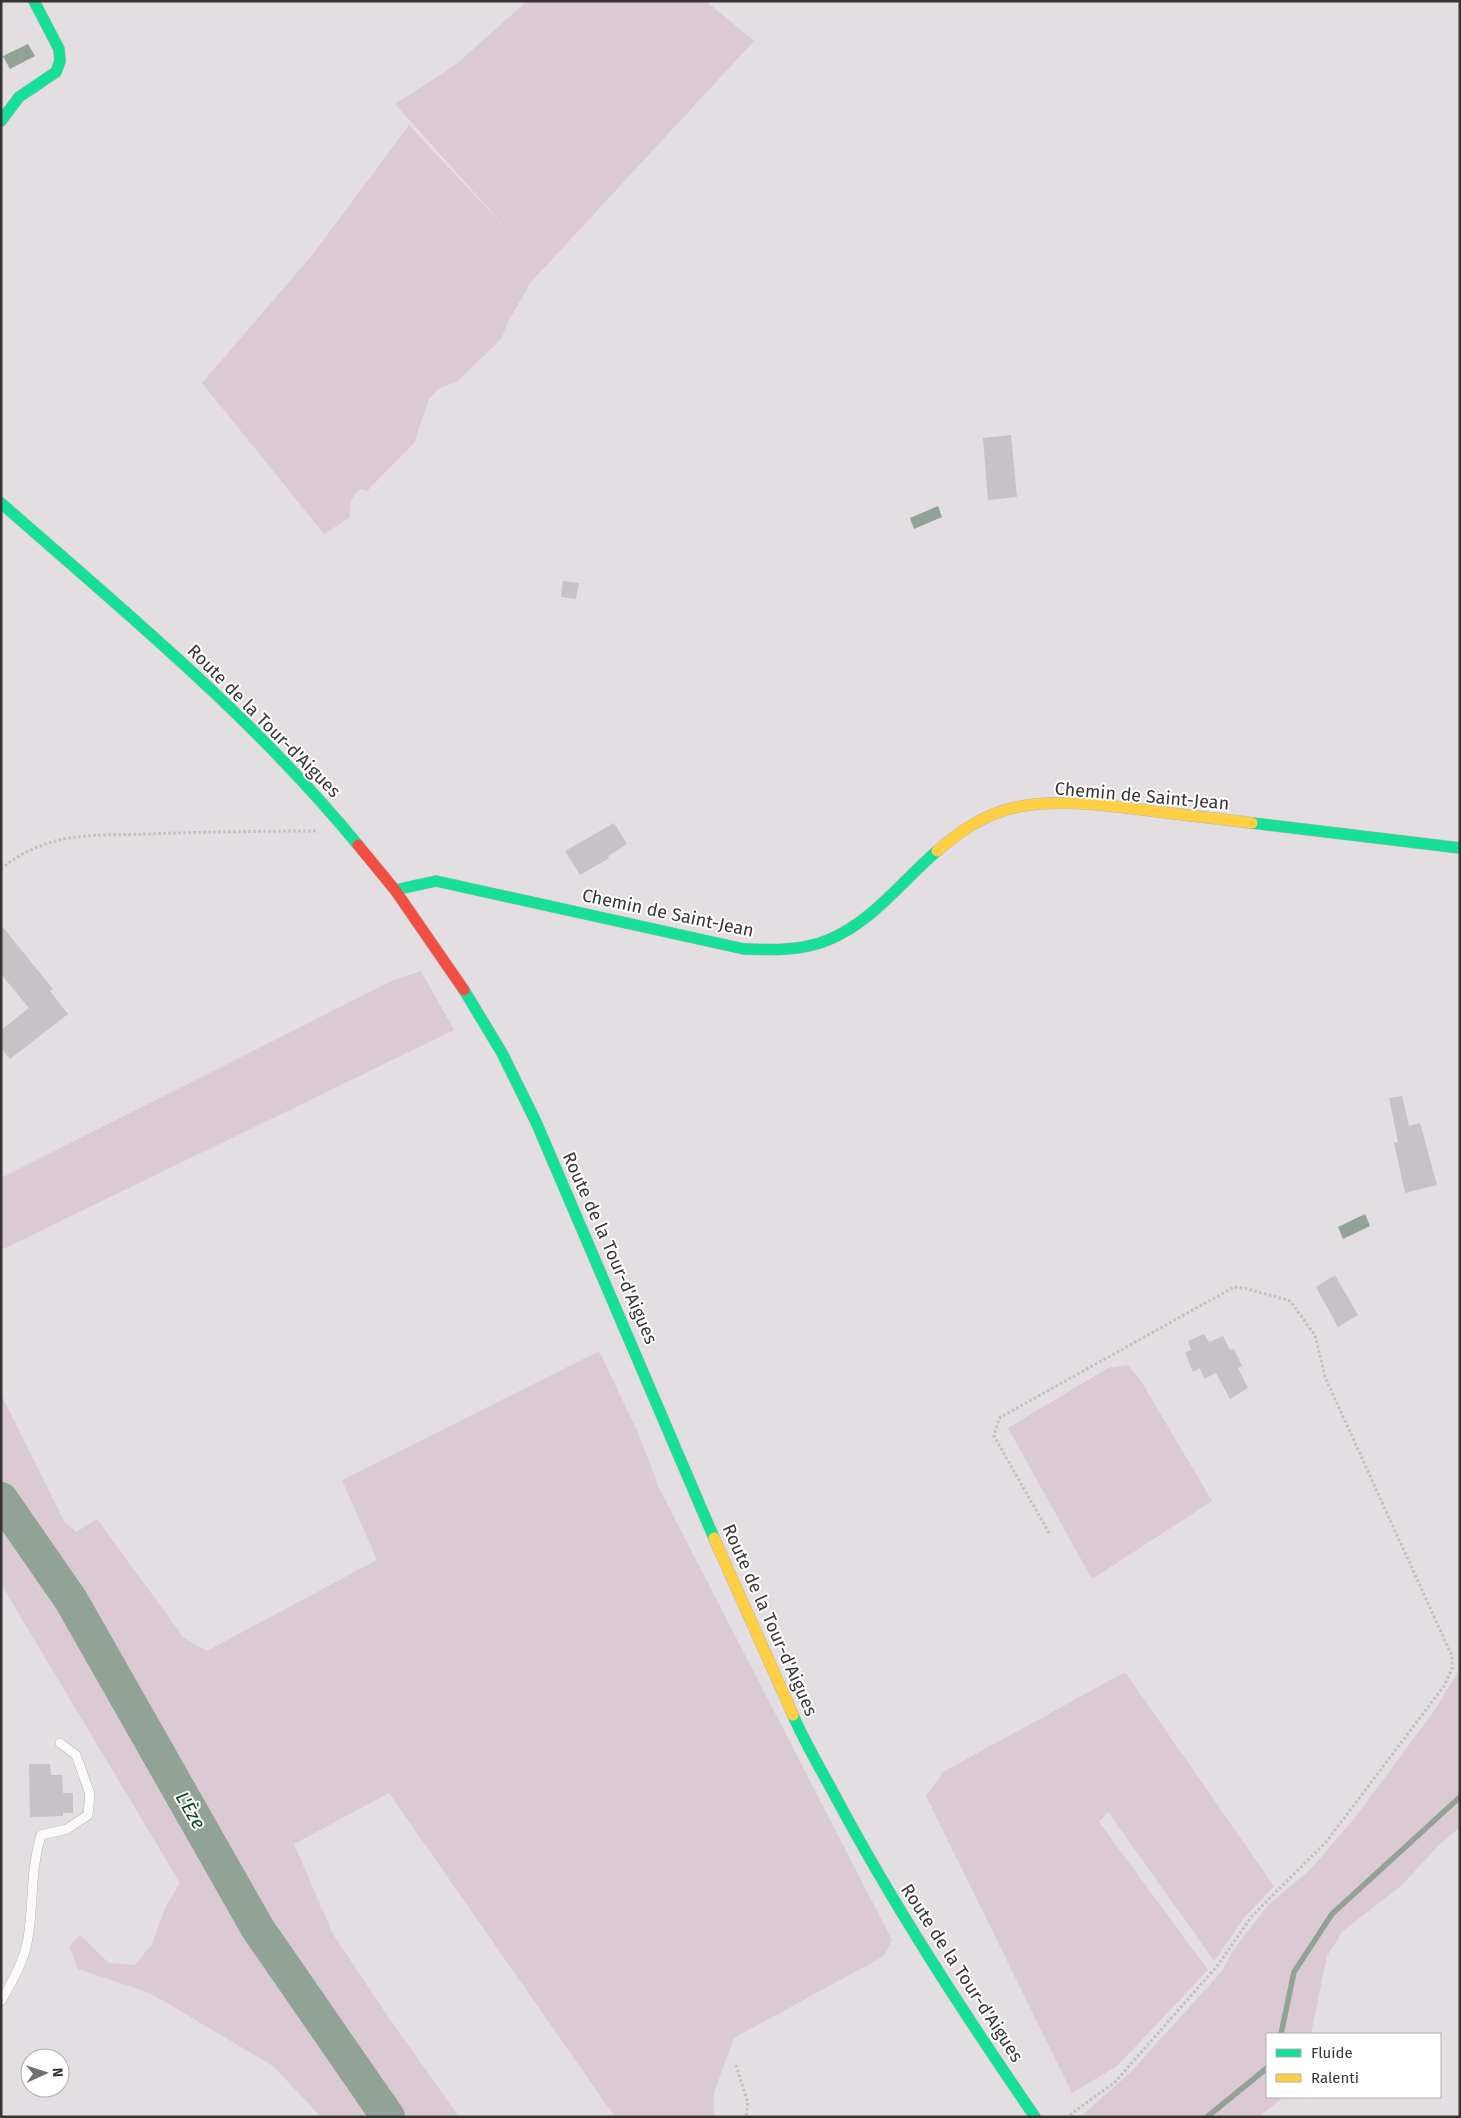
<svg xmlns="http://www.w3.org/2000/svg" width="1461" height="2118" viewBox="0 0 1461 2118" font-family="'Fira Sans',sans-serif">
	<style>
		.green { fill: #dbc9d3 }
		.water { fill: #91a297 }
		.lines { fill: none; stroke-linecap: round; stroke-linejoin: round }
		.stream { stroke: #91a297; stroke-width: 5.5 }
		.river { stroke: #91a297; stroke-width: 34 }
		.building { fill: #c6c2c5 }
		.lane-casing { stroke: #b8b4b6; stroke-width: 10 }
		.fast-casing { stroke: #b8b4b6; stroke-width: 12 }
		.slow-casing { stroke: #b8b4b6; stroke-width: 12 }
		.jam-casing { stroke: #b8b4b6; stroke-width: 12 }
		.path { stroke: #c3c0c1; stroke-width: 3; stroke-dasharray: 2.5 2.5; stroke-linecap: butt }
		.lane { stroke: #fbfafa; stroke-width: 9 }
		.fast { stroke: #16e098; stroke-width: 11 }
		.slow { stroke: #ffcf43; stroke-width: 11 }
		.jam { stroke: #f24e42; stroke-width: 11 }
		.labels { text-anchor: middle; stroke-width: 4; stroke-linejoin: round; paint-order: stroke }
		.street-label { font-size: 18px; fill: #383436; stroke: #fff }
		.water-label { font-size: 19px; font-style: italic; fill: #0c3f24; stroke: #fff }
	</style>
	<rect width="100%" height="100%" fill="#e3dee1"/>
	<path class="green" d="M527 1H706L754 41 531 282 509 320 501 339 458 381 438 389 429 399 414 443 367 491 359 489 351 500 349 518 324 534 202 383 313 254 409 125 514 237 395 104 454 66Z
		M421 971 454 1030 1 1250V1178L394 980Z
		M599 1351 639 1435 659 1488 892 1940 884 1956 734 2038 714 2092V2117H615L389 1793 294 1844 333 1934 385 2012 459 2117H321L273 2066 150 1993 78 1969 69 1947 80 1935 109 1963 135 1965 152 1944 165 1908 180 1883 1 1584V1394L64 1521 76 1532 97 1519 184 1638 207 1651 377 1560 342 1480Z
		M1128 1365 1141 1381 1212 1501 1092 1579 1008 1428 1108 1368Z
		M1460 1669V1827L1440 1844 1402 1885 1343 1931 1327 1956 1311 2034H1267V2097H1284L1258 2117H1080L1130 2073 1222 1971 1234 1949 1269 1904 1309 1871 1354 1819 1434 1711Z
		M1125 1672 1274 1886 1244 1918 1214 1961 1108 1812 1099 1822 1208 1970 1117 2066 1072 2093 926 1796 943 1772Z"/>
	<path class="water" d="M28 44 35 56 10 69 3 56Z
		M938 506 942 517 914 529 910 518Z
		M1365 1214 1370 1226 1343 1239 1338 1227Z"/>
	<g class="lines">
		<path class="stream" d="M1281 2034 1294 1972 1332 1914 1460 1797
			M1207 2117 1267 2068"/>
		<path class="river" d="M1 1499 71 1600 258 1929 388 2117"/>
	</g>
	<path class="building" d="M1011 435 1017 497 988 500 983 438Z
		M563 581 579 583 576 599 561 597Z
		M614 823 627 844 608 856 609 858 580 875 565 851Z
		M1 925 53 989 50 991 68 1014 10 1059 1 1048V1030L29 1008 1 974Z
		M1402 1096 1409 1126 1420 1123 1437 1185 1405 1193 1394 1143 1398 1142 1389 1098Z
		M1335 1275 1358 1315 1338 1327 1316 1287Z
		M1204 1334 1209 1342 1223 1336 1230 1350 1234 1349 1242 1366 1238 1368 1248 1388 1230 1399 1216 1373 1204 1379 1200 1368 1193 1372 1185 1353 1191 1350 1188 1341Z
		M29 1764H50L51 1775H62L63 1793H73V1813H63V1816L30 1817Z"/>
	<g class="lines">
		<defs>
			<path id="lane" d="M1 2001C12 1982 25 1959 28 1938 34 1902 30 1871 41 1835L67 1829 88 1815 90 1794 76 1755 60 1743"/>
			<path id="fast" d="M1 121 19 97 56 72 60 61 59 49 34 1
				M1 503C125 612 253 717 358 845
				M1252 823 1460 848
				M395 890 436 881 744 949C771 950 802 951 828 940 872 922 901 882 937 851
				M464 990 502 1053 536 1122 714 1538
				M793 1715C804 1741 819 1766 833 1792 893 1905 963 2012 1035 2117"/>
			<path id="slow" d="M937 851C958 833 979 818 1005 810 1049 797 1101 805 1146 810 1181 815 1216 818 1252 823
				M714 1538 793 1715"/>
			<path id="jam" d="M358 845 395 890 464 990"/>
		</defs>
		<use href="#lane" class="lane-casing"/>
		<use href="#fast" class="fast-casing"/>
		<use href="#slow" class="slow-casing"/>
		<use href="#jam" class="jam-casing"/>
		<path class="path" d="M1 869C18 854 41 844 63 839 89 834 119 835 146 834 204 832 261 831 318 831
			M1049 1533 994 1436 999 1418 1234 1287 1248 1289 1290 1301 1315 1335 1325 1377 1452 1656V1669L1444 1686 1326 1842 1252 1916 1218 1965 1115 2082 1067 2117
			M736 2065 748 2103 746 2117"/>
		<use href="#lane" class="lane"/>
		<use href="#fast" class="fast"/>
		<use href="#slow" class="slow"/>
		<use href="#jam" class="jam"/>
	</g>
	<g class="labels">
		<g class="street-label">
			<text transform="translate(264 721) rotate(45)" y="6">Route de la Tour-d'Aigues</text>
			<text transform="translate(1142 796) rotate(5)" y="6">Chemin de Saint-Jean</text>
			<text transform="translate(668 913) rotate(12)" y="6">Chemin de Saint-Jean</text>
			<text transform="translate(610 1248) rotate(66)" y="6">Route de la Tour-d'Aigues</text>
			<text transform="translate(770 1620) rotate(66)" y="6">Route de la Tour-d'Aigues</text>
			<text transform="translate(962 1973) rotate(57)" y="6">Route de la Tour-d'Aigues</text>
		</g>
		<g class="water-label">
			<text transform="translate(191 1810) rotate(60)" y="7">L'Èze</text>
		</g>
	</g>
	<rect width="1461" height="2118" fill="none" stroke="#383436" stroke-width="5"/>
	<rect x="1266" y="2033" width="175" height="65" fill="#ffffff" stroke="#afaeaf"/>
	<rect x="1276" y="2049" width="25" height="8" fill="#16e098" stroke="#afaeaf"/>
	<text x="1311" y="2058" font-size="15" fill="#383436">Fluide</text>
	<rect x="1276" y="2074" width="25" height="8" fill="#ffcf43" stroke="#afaeaf"/>
	<text x="1311" y="2083" font-size="15" fill="#383436">Ralenti</text>
	<g transform="translate(45 2073) rotate(87)"><circle r="24" fill="#ffffff" stroke="#afaeaf"/>
	<path d="M0-4L9 19L0 12L-9 19Z" fill="#747072"/>
	<text y="-8" font-size="14" font-weight="bold" text-anchor="middle" fill="#383436">N</text>
	</g>
</svg>
